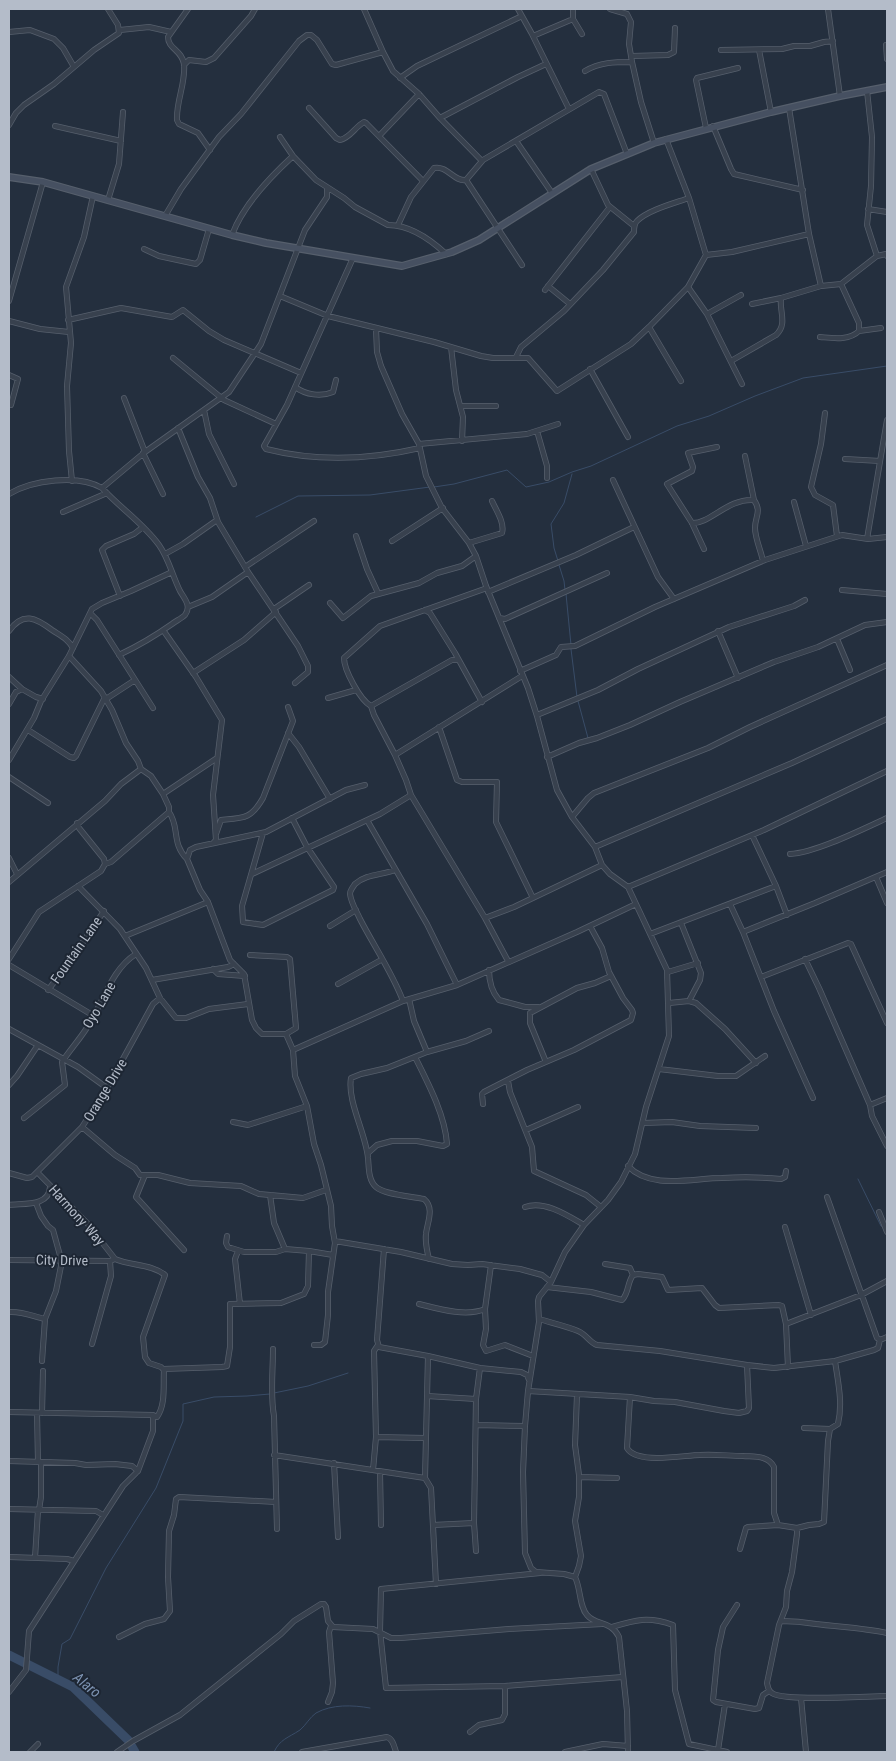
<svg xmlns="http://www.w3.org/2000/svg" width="896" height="1761" viewBox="0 0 896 1761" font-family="'Roboto Condensed',sans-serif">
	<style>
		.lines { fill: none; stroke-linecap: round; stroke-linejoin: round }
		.stream { stroke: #394c67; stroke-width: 1 }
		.river { stroke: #394c67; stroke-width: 9 }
		.street-casing { stroke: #565f6c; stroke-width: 6 }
		.secondary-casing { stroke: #565f6c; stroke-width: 8 }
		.street { stroke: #38414e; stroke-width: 4.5 }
		.secondary { stroke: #465061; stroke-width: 5.5 }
		.labels { text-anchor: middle; stroke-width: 4; stroke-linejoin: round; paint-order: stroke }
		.street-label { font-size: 14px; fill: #b4bcc9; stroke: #1d2633 }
		.water-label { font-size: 15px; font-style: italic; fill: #7c92b1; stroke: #1d2633 }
	</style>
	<rect width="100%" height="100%" fill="#242f3e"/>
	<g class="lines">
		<path class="stream" d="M434 487 454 484 507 470 526 487 549 482 572 472 591 466 677 426 709 416 755 396 803 378 887 366
			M256 517 298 496 370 495 430 487
			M558 561 554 548 551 524 564 503 572 474
			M559 565 564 581 565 590
			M566 594 571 645
			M571 649 577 697
			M578 701 588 738
			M858 1179 881 1226 884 1227
			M274 1393 308 1386 348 1373
			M58 1680V1667L62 1644 70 1639 106 1568 156 1488 183 1421V1404L214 1397 247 1396 270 1394
			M274 1752C280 1739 288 1738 300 1730 306 1725 310 1717 316 1713 332 1704 353 1705 370 1708"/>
		<path class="river" d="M9 1655 73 1687 128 1740 135 1752"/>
		<defs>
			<path id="street" d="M188 9 168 37C168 49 182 50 184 64 186 83 176 101 177 120L179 124 198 133 210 150
				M364 9 383 52 393 71 419 94 440 118 482 161
				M518 9 532 34 569 109
				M573 9V19L582 34
				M610 9 627 14 631 22 629 44 632 62 641 102 654 143
				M828 9 840 96
				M120 30 149 27 171 32
				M9 32 30 30 54 39 63 48 74 67
				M533 36 573 19
				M886 45 887 59
				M721 50 782 49 794 46H810L824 42 833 41
				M759 50 771 112
				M632 56 668 55 674 52 675 28
				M184 65 189 60 206 62 214 58 251 16 255 9
				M585 71C600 62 615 62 632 62
				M400 78 417 66 522 16
				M867 91 872 137 871 186 867 225 877 256 886 254 887 256
				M309 108 336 138 340 140C350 138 355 127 364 122L366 123 423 181
				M789 108 809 234 821 286
				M440 118 518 77 546 64
				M9 125 16 113 24 105 54 84 94 50 119 33 118 25 108 9
				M55 126 121 141
				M713 126 731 169 734 174 803 190
				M706 128 696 80 697 78 738 68
				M380 135 419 94
				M280 137 293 156 316 180 344 198 355 207 388 225C410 225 430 239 446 254
				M516 141 552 193
				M591 169 608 205 634 226
				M466 180 483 160 599 92 604 94 627 154
				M466 180 522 265
				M689 198 706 255
				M108 200 119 164 123 112
				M868 209 887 212
				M165 216 181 189 219 137 241 114 299 41 307 35H311L317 40 332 64 336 65 383 52
				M398 225 411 197 434 168C447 165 454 182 466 180
				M232 235C243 205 269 178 293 156
				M144 249 159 256 196 264 200 260 209 229
				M353 258 287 405 264 446 266 449C317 462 368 460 420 448
				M548 286 570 304
				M688 287 707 314 742 384
				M545 290 610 207
				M280 296 328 316 434 342 481 356 493 358H528L557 391 631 344 649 327 688 287 706 255 732 252 809 234
				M9 301 43 182
				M752 304 781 298
				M707 314 741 295
				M68 320 121 308 172 317 183 310 209 331 224 340 301 373
				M9 321 40 329 69 332
				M649 327 681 381
				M376 329 377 352 381 366 402 414 419 444 426 476 442 508 469 543 476 556 486 586 528 688 537 716 557 790 572 817 595 847 602 865 610 874 628 887 667 970 669 1036 646 1107 635 1154 621 1182 608 1200 584 1225 565 1252 551 1282 539 1297 538 1301 539 1322 528 1391 525 1426 523 1472 525 1553 531 1568 536 1572 564 1574 575 1577C581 1589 579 1606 587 1615 596 1626 611 1620 619 1637L627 1711 628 1752
				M859 331 881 328
				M820 337C832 338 849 341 859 331V323L841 284
				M451 347 456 390 463 417 462 441
				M516 357 521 347 564 311 603 270 634 232C634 228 634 224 637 221 648 210 675 203 689 198L666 139
				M173 358 224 400 276 424
				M731 361 776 335C788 324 779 311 781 298L821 286 841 284 877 256
				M590 369 628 437
				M9 375 18 379 11 405
				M295 387C306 395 321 397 333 392L336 380
				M124 398 145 452
				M461 406H496
				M204 410 209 434 234 484
				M825 413 821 444 811 487 815 495 833 505 837 536
				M178 428 198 477 210 498 218 522 248 572 298 646 308 666V672L295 683
				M537 431 547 466V478
				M419 444 527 434 558 424
				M143 453 163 494
				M745 456 754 500C762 512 755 516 755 528 755 538 761 551 763 561
				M845 459 880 461
				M613 480 658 577 674 599
				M72 481 69 451 67 386 71 343 66 287 84 237 93 196
				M102 488 145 452 229 392 261 344 305 230 327 197V188
				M9 494C32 480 78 474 102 488 120 508 143 523 159 545 169 559 172 575 180 591 184 598 192 606 185 615 182 618 176 621 172 624 155 636 138 646 119 655
				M794 502 806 546
				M63 512 107 493
				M692 523C710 524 728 498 754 500
				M356 536 367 569 378 593
				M867 539 887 420
				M392 541 443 508
				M469 543 502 533C505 523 496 510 492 501
				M704 549 692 523 667 484 692 471 693 467 688 453 717 447
				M165 554 183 544 217 520
				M245 567 314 521
				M842 590 887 594
				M488 592 576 555 634 527
				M120 596 102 550 106 546 134 534 143 527
				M330 603 343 618 371 596 419 583 437 573 462 566 476 556
				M188 607 212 597 248 572
				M274 609 309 585
				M425 610 430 613 455 653 482 702
				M90 613 97 620 153 708
				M499 618 505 619 607 573
				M163 630 196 677 222 720 213 795 216 840 214 842
				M9 631C23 611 36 618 52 630 61 636 68 639 73 648
				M718 631 738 678
				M837 639 850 670
				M69 656 101 691 112 710 126 743 138 761 141 769 151 776 163 794 217 758
				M520 671 556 655 561 647 575 646 655 607 765 560 842 535 868 539 887 537
				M193 673 244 640 276 612
				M9 677 22 689
				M328 698 356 690
				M106 699 135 680
				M9 704 16 692 22 689 36 697 43 699
				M371 706 452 660H458
				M537 715 598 690 638 669 729 627 794 606 805 600
				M439 727 457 780 462 782H497L496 822 533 898
				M28 730 70 757 74 758 76 756 105 697
				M288 733 299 747 330 799
				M395 755 374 715 371 706C360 700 344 670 344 658L380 626 487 588
				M547 757 579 743 597 738 630 725 680 702 774 662 818 647 865 625 887 622
				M9 760 34 718 41 701 69 656 92 609 102 603 131 591 172 572
				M9 777 48 803
				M169 812C180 827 171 843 187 859
				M572 817 588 798 594 793 708 748 750 727 887 665
				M367 820 427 924 457 985
				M263 833 242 906 243 922 263 925 333 890 334 887 307 847 292 818
				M216 834 221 820C244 818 251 819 263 798L293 721 288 707
				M752 835 776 886 787 915
				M595 847 792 763 887 719
				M790 854C815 853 863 829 887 818
				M9 858 17 874
				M105 864 111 862 169 812V807L163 794
				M395 870C382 875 366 874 355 884 353 887 350 890 350 894 351 903 357 912 360 919 374 946 393 974 403 1001
				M252 874 380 814 411 795
				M876 877 887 903
				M9 882 105 801 121 784 141 769
				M78 886 120 929 146 968 160 998 176 1018H186L209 1009 248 1004
				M628 887 764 830 887 771
				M730 904 743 932 774 1011 813 1098
				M485 918 514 907 602 865
				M681 923 701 973 700 980 689 1001
				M330 926 356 910
				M743 932 815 903 887 872
				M650 934 776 886
				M125 936 208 902
				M250 955 287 957 290 959 296 1028 286 1034
				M9 959 39 912 101 871 105 864 104 859 79 828 77 823
				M805 959 819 988 870 1105 872 1116 887 1146
				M508 961 485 918 411 795 406 780 395 755 522 676
				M9 965 94 1016
				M213 969 218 974 245 976
				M489 970C489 980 492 992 499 1000L525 1007H538
				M668 972 698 963
				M761 977 848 943 851 944 887 1023
				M152 980 228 967 234 964
				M338 984 381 960
				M48 990C68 965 86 938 104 911
				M409 999 414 1021 427 1052
				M669 1003 689 1001 696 1003 725 1029 756 1063
				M9 1029 78 1067 107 1088
				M293 1050 403 1001 457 985 577 932 636 904
				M546 1062 530 1023V1013L577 988 595 983 611 976
				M659 1069 718 1076H736L765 1056
				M508 1081 510 1092 532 1147 534 1171 586 1195 601 1207
				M9 1085 17 1076 38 1045
				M483 1104 482 1094 484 1092 527 1070 574 1050 631 1020 633 1013 632 1010 623 998 609 972 602 948 590 926
				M870 1105 887 1098
				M24 1118 65 1085 62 1062C71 1048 83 1036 91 1021 104 999 113 968 136 954
				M233 1122 248 1125 307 1106
				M643 1123 672 1122 700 1126 756 1128
				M82 1127 115 1155 135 1168 140 1175H158L190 1183 241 1186 259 1194 303 1198 326 1190
				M526 1130 578 1107
				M368 1153 377 1145 392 1141H417L443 1146 447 1144C445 1115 428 1083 415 1057
				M628 1166C650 1190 693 1178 722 1178 741 1177 761 1177 781 1179L785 1177 786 1171
				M9 1173 27 1178 32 1177 82 1127 107 1088 153 1004 160 998
				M38 1173 87 1223 115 1259
				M145 1175 136 1197 184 1250
				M270 1195 274 1223 285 1249
				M9 1205C23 1203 49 1207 50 1187
				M525 1207C544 1200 567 1215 584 1225
				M879 1212 887 1232
				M785 1227 811 1315
				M227 1236 226 1243 228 1247 244 1252H276L285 1249 309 1251 333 1255
				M335 1241 401 1252 452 1264 468 1265 482 1264 520 1269 542 1275 551 1282
				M384 1249 377 1340 379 1347 428 1356 480 1368 521 1372 527 1375 529 1380
				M238 1251 235 1259 240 1304
				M429 1259C427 1251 425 1242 426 1234 427 1223 435 1208 424 1199 411 1196 385 1195 376 1187 368 1180 369 1167 368 1158 366 1134 347 1101 351 1078L361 1074 387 1068 427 1052 466 1041 489 1031
				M9 1260 110 1261 115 1259
				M491 1265 485 1309 486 1329 483 1345 486 1351 505 1345 533 1356
				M633 1275 638 1274 662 1277 668 1290 702 1288 715 1305 719 1308 779 1305 782 1306 786 1324 861 1295 887 1281
				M547 1287 591 1292 622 1300C629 1293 627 1283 633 1275L630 1268 605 1264
				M419 1304C439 1309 466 1317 485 1309
				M9 1312C22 1311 32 1316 45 1319L56 1291 61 1266V1259L53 1230 48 1226 41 1216 36 1203
				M539 1319C552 1323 566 1326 578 1331 586 1334 590 1343 597 1345L660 1351 747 1365 774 1368 835 1361
				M786 1324 788 1367
				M880 1340 887 1337
				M92 1344 111 1276 110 1261
				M314 1345H321L325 1342 328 1315V1292L335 1243 332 1226 331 1206 321 1165 314 1144 307 1106 295 1076 293 1050 286 1034H262L256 1028 252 1020 244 974 230 960 208 902 200 890 187 859 190 850 196 847 266 832 346 790 365 785
				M273 1349C273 1372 270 1394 274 1416L277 1529
				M428 1356 425 1478 431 1488 436 1584
				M42 1361 45 1319
				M163 1369 222 1367 227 1366 230 1347V1304L281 1303 304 1294 308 1286 309 1251
				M528 1391 630 1397 654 1401 675 1402 724 1411 739 1413 747 1411 749 1408 747 1365
				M427 1396 476 1399
				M630 1397 627 1448C637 1465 684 1455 700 1455 715 1454 729 1456 743 1456 754 1457 768 1455 774 1467V1513L778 1525
				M9 1412 153 1415
				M37 1413 38 1462
				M42 1413 43 1371
				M476 1425 525 1426
				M804 1428 830 1429
				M376 1437 425 1438
				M274 1455 425 1478
				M9 1461 75 1463 86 1465 115 1464 132 1466 138 1471
				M334 1463 338 1537
				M373 1470 376 1437 374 1351 378 1345
				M380 1472 381 1525
				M579 1477 617 1478
				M9 1509 96 1511 103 1515
				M39 1510 41 1497V1462
				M433 1525 474 1523
				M797 1528V1534L792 1572 787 1591 786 1607 779 1625 767 1683C768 1687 768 1691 772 1693 783 1702 868 1696 887 1696
				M740 1549 746 1528 748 1527 778 1525 797 1528 809 1525 819 1524 824 1522 828 1441 830 1429 838 1424C843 1403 838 1382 835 1361L874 1350 878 1348 880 1340 877 1338 827 1197
				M476 1551 474 1523 476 1399 480 1368
				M9 1557 67 1559 74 1561
				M35 1558 38 1510
				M540 1573 381 1589 380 1631 386 1688 505 1686 623 1677
				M575 1577 579 1566 581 1556 575 1521 579 1497V1475L575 1445 577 1395
				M737 1605 723 1627 718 1650 713 1700 716 1702 755 1709 759 1708 763 1695 769 1691
				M781 1621C793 1621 804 1622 816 1624 840 1627 864 1628 887 1633
				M612 1627C635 1620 648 1616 673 1625L675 1690 689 1744 727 1752
				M119 1637 145 1624 164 1619 170 1611 168 1577 169 1531 174 1515 176 1499 179 1497 276 1502
				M9 1692 26 1670 29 1631 123 1486 138 1471 153 1431V1415L157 1417C166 1404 163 1386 164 1370L161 1367 149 1363 145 1357 143 1337 165 1275C152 1264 131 1266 115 1259
				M801 1698 806 1752
				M328 1702 332 1692 333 1683 329 1632 331 1626
				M470 1732 479 1725 502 1720 505 1714V1686
				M718 1750 725 1704
				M30 1752 38 1744
				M117 1752 133 1741 180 1715 281 1634 294 1621 321 1604H324L326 1607 328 1621 333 1627 373 1629 391 1638H401L509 1629 602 1624
				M302 1752 387 1737C393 1739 394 1746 396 1752
				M565 1752 603 1744 628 1746"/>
			<path id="secondary" d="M9 177 43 182 232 235 266 243 402 266 452 252 479 240 591 169 654 143 771 112 840 96 887 87"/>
		</defs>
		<use href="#street" class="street-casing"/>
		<use href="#secondary" class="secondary-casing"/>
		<use href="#street" class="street"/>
		<use href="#secondary" class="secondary"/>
	</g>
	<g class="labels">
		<g class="street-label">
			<text transform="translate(76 950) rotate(-55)" y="5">Fountain Lane</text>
			<text transform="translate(99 1005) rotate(-60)" y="5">Oyo Lane</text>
			<text transform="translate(105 1090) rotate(-59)" y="5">Orange Drive</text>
			<text transform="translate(77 1215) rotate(48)" y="5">Harmony Way</text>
			<text transform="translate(62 1260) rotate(1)" y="5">City Drive</text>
		</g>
		<g class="water-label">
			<text transform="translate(87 1685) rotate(39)" y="5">Alaro</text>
		</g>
	</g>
	<rect width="896" height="1761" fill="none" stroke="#b4bcc9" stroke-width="20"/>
</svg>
